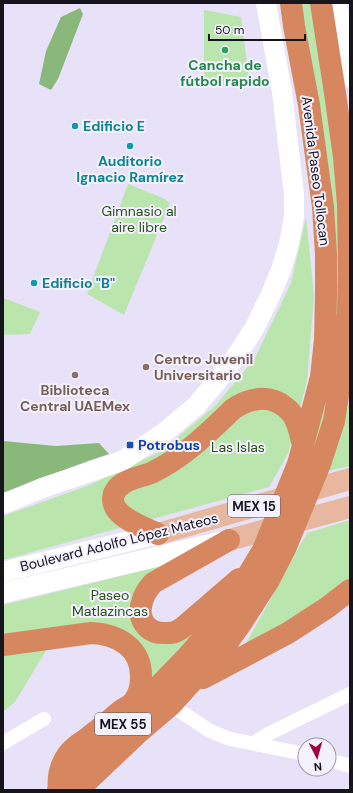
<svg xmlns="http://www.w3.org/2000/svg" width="353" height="793" viewBox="0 0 353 793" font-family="'DM Sans',sans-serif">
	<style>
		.green { fill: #bae5ad }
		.forest { fill: #89b87a }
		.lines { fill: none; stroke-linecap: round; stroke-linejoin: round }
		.street { stroke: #fff; stroke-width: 14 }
		.secondary { stroke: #fff; stroke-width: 20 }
		.primary { stroke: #e7b79f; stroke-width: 22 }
		.highway { stroke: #d7875f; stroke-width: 22 }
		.leisure-dot { fill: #2e9e5b; stroke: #f4f1fe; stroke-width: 1.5 }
		.culture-dot { fill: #0f9aa8; stroke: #f4f1fe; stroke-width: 1.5 }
		.education-dot { fill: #8d6e63; stroke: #f4f1fe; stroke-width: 1.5 }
		.transit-dot { fill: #1a4fb4; stroke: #f4f1fe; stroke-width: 1.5 }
		.labels { text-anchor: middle; stroke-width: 4; stroke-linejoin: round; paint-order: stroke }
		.shield { fill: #f4f1fe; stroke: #595760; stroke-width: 1 }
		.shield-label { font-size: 13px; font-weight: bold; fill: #17151c }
		.leisure-label { font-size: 14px; font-weight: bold; fill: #27864d; stroke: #f4f1fe }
		.culture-label { font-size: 14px; font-weight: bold; fill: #0d838f; stroke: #f4f1fe; text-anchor: start }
		.street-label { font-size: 14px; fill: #17151c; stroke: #f4f1fe }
		.park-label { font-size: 14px; fill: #265315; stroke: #f4f1fe }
		.education-label { font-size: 14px; font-weight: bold; fill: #785e54; stroke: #f4f1fe; text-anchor: start }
		.transit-label { font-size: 14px; font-weight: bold; fill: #164399; stroke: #f4f1fe; text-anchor: start }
	</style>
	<rect width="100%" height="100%" fill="#e8e2f8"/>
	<path class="green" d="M299 3H315L346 266 330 402 287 532 263 568 335 314Z
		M204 10 241 17 250 87 204 83Z
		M128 184 165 199 170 203 124 315 87 294Z
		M306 217 314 296 307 381 288 454 269 487 3 560V516L87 486 160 452 215 406 255 358 291 283Z
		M3 298 40 312 30 334 4 335 3 343Z
		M350 399V466L327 471 338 440Z
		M350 520V578L329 595 244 647 307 533Z
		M174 563 150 577V637L222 602 147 685 137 643 3 637V605Z
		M47 649 15 702 3 712V655Z"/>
	<path class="forest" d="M80 8 83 14 58 79 51 90 39 84 46 51 61 17Z
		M3 441 56 446 99 443 109 454 88 461 3 493Z"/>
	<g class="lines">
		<path class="street" d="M171 705 210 731 230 739 305 754
			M3 743 44 719
			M254 743 268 734 350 694
			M329 760 350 766"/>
		<path class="secondary" d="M337 3 350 77
			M3 504 42 488 122 461 165 432 196 406 218 380 235 358 254 329 271 294 281 270 289 244 294 217V194L282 92 266 3
			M3 572 158 534
			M3 593 219 542"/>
		<path class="primary" d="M158 534 350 479
			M229 540 350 507"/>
		<path class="highway" d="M158 534C144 527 114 518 113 500 113 481 138 478 151 473 183 458 208 433 233 409 249 398 269 394 285 407 289 410 293 414 295 419 299 427 301 436 303 446
			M229 540 153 583C149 588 145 592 143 599 136 617 145 634 166 633 169 633 172 633 175 632 180 630 184 627 188 623L239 579
			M3 645 91 633C118 634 142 648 141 678 141 686 139 694 134 701 130 706 124 708 119 712 110 720 101 728 91 735 87 739 81 742 76 746 63 756 57 773 59 789
			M203 678 288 633 328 607 350 590
			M58 790 186 658 226 612 263 550 298 464 321 377 325 340 326 294V254L323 207 309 105 294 26 291 3
			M78 790 137 734 171 705 227 643 242 622 269 580 285 549 320 464 334 421 341 377 348 313 349 267 348 204 344 157 335 93 321 3"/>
	</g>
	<circle class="leisure-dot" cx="225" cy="50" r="4"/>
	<g class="culture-dot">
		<circle cx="75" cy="126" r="4"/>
		<circle cx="130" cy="146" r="4"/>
		<circle cx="34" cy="283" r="4"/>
	</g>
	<g class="education-dot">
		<circle cx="146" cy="367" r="4"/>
		<circle cx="75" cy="375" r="4"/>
	</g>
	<rect class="transit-dot" x="126" y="441" width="8" height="8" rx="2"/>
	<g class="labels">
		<g class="shield">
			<rect x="228" y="495" width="52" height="22" rx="3"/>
			<rect x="95" y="713" width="56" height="22" rx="3"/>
		</g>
		<g class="shield-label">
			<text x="254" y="511">MEX 15</text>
			<text x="123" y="729">MEX 55</text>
		</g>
		<g class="leisure-label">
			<text x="225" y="70">Cancha de<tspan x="225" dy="16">fútbol rapido</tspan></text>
		</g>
		<g class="culture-label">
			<text x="83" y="131">Edificio E</text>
			<text x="130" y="166" text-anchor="middle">Auditorio<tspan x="130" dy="16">Ignacio Ramírez</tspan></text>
			<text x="42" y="288">Edificio "B"</text>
		</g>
		<g class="street-label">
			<text transform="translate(316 171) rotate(83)" y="5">Avenida Paseo Tollocan</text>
			<text transform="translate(119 542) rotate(-14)" y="5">Boulevard Adolfo López Mateos</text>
		</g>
		<g class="park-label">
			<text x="139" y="216">Gimnasio al<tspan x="139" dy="16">aire libre</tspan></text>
			<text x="238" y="452">Las Islas</text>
			<text x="110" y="600">Paseo<tspan x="110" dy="16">Matlazincas</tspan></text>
		</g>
		<g class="education-label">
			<text x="154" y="364">Centro Juvenil<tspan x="154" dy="16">Universitario</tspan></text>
			<text x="75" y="395" text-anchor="middle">Biblioteca<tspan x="75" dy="16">Central UAEMex</tspan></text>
		</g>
		<g class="transit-label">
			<text x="138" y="450">Potrobus</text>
		</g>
	</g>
	<rect width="353" height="793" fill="none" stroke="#17151c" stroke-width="8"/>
	<g transform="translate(317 757) rotate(174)"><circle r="19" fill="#f4f1fe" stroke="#9c99a4"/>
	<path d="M0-3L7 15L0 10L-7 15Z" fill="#a1033f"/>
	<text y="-6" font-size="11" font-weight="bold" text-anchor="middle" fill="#17151c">N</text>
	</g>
	<path d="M209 34v6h96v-6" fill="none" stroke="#17151c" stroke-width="2"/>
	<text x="215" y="34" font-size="12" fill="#17151c" stroke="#f4f1fe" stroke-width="3" paint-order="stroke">50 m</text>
</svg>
